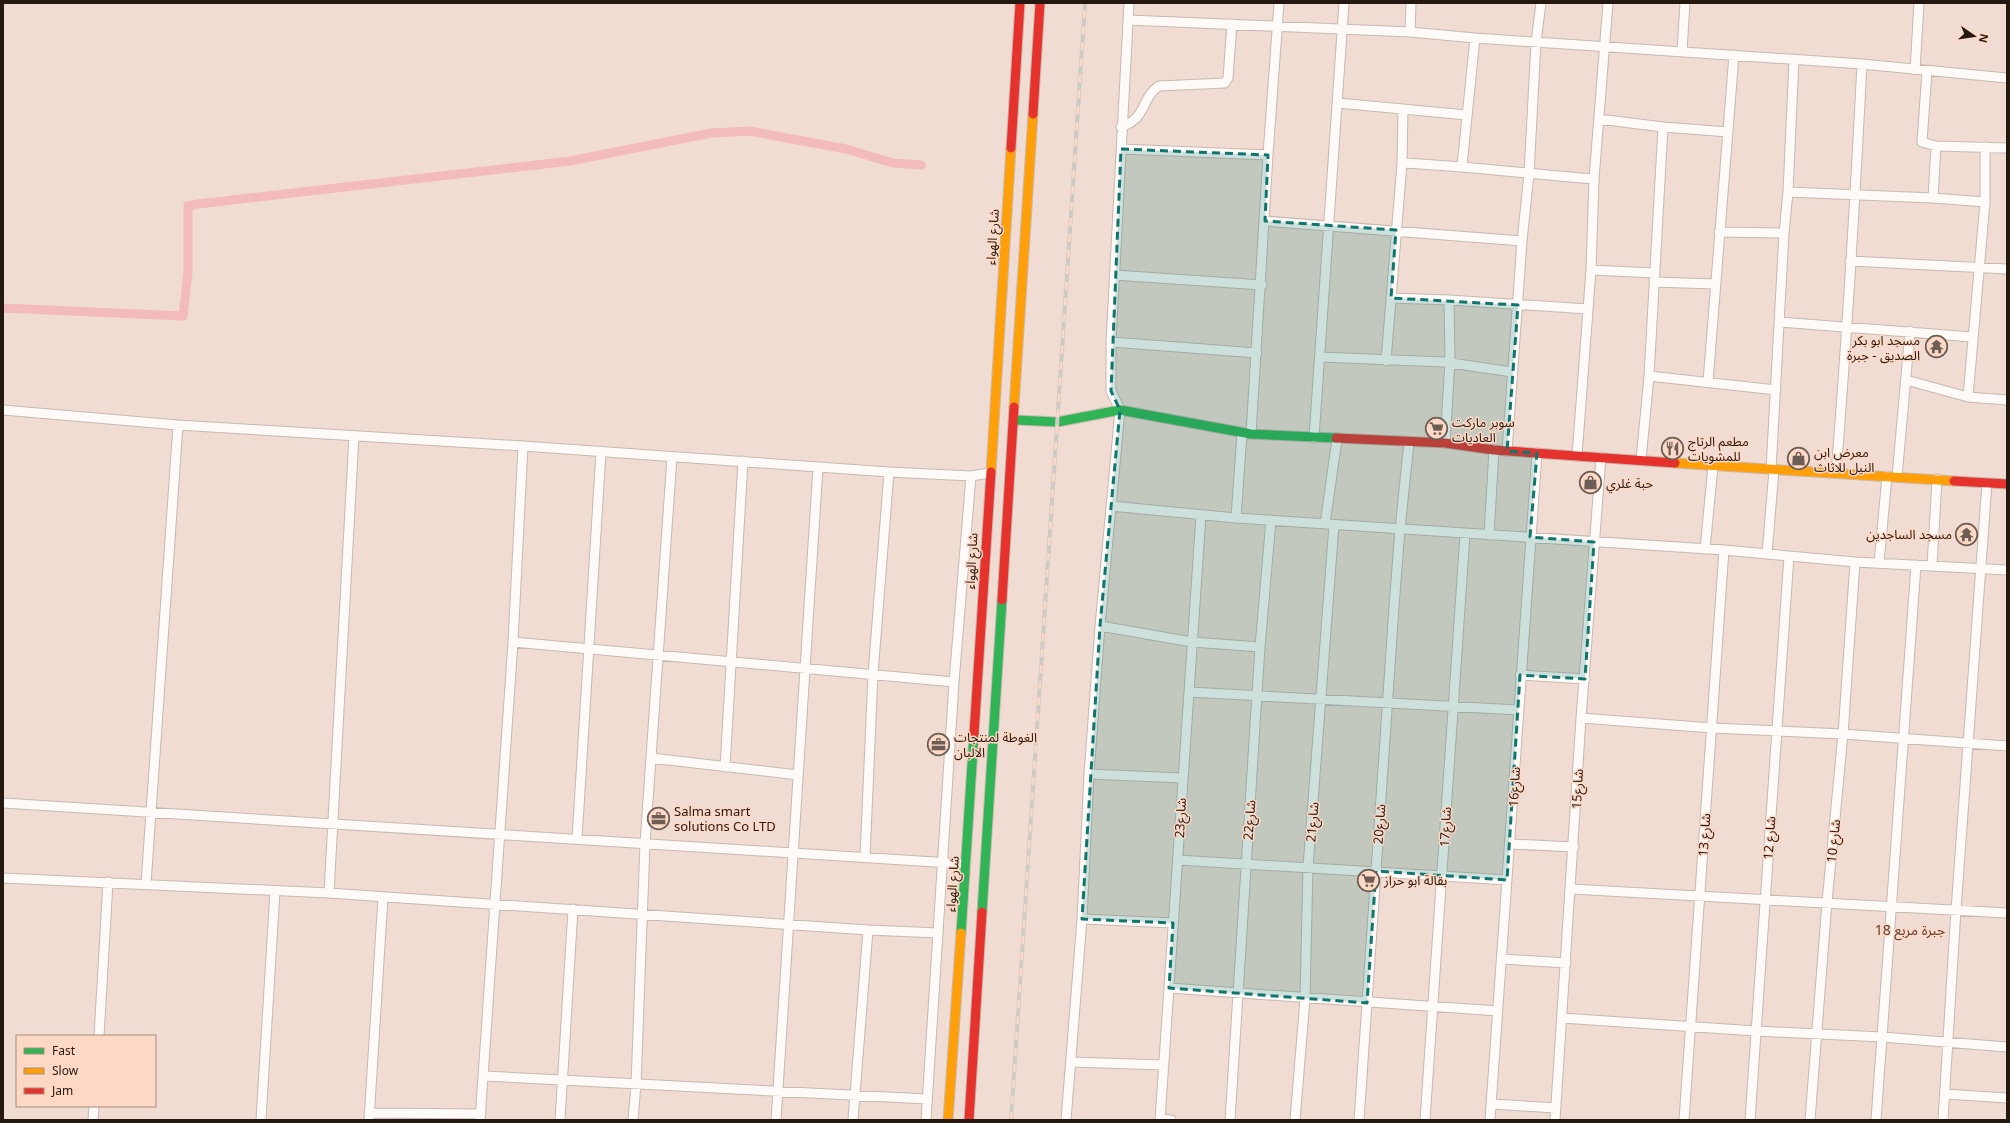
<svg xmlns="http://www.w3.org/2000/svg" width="2010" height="1123" viewBox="0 0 2010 1123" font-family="Georgia,'Noto Sans Arabic',serif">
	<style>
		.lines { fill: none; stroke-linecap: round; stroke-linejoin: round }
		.canal { stroke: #f3bbbb; stroke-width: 9 }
		.street-casing { stroke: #c8b9b0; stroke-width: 11 }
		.fast-casing { stroke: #c8b9b0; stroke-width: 11 }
		.slow-casing { stroke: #c8b9b0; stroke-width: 11 }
		.jam-casing { stroke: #c8b9b0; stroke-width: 11 }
		.street { stroke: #fdfaf8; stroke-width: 9 }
		.fast { stroke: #30b455; stroke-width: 9 }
		.slow { stroke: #ff9f0a; stroke-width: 9 }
		.jam { stroke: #e5322d; stroke-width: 9 }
		.rail-casing { stroke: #d0cac7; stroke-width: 4 }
		.rail { stroke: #fdd9c5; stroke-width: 2.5; stroke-dasharray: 8; stroke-linecap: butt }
		.marked { fill: #0f766e; fill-opacity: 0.2; stroke: #0f766e; stroke-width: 3; stroke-dasharray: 8 5; stroke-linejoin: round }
		.labels { text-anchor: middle; stroke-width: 3; stroke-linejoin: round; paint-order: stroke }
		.street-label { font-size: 13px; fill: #251811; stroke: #fdd9c5 }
		.poi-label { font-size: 13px; fill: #251811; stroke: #fdd9c5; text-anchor: start }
		.neighbourhood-label { font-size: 14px; fill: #5c402f; stroke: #fdd9c5 }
	</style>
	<rect width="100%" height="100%" fill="#f0dcd2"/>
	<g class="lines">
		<path class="canal" d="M3 308 183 316 188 272V206L198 204 570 161 711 133 749 131 846 149 893 163 921 165"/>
		<defs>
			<path id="street" d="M1128 20 1410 32 1475 38 1862 64 2007 78
				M1410 32 1411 3
				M1682 51 1685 3
				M1915 70 1919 3
				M1927 71 1922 142 1936 146 2007 148
				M1338 103 1467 115
				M1599 119 1663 127 1728 132
				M1121 127C1148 118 1141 97 1159 86L1225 83 1228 78 1232 24
				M1121 149 1268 155
				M1402 163C1466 166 1530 174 1594 179
				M1462 166 1475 38
				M1788 192 1933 198 1985 202
				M1933 198 1936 146
				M1265 221 1522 241
				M1719 232 1784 233
				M1850 261 2007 269
				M1591 270 1655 273
				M1114 275 1262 285
				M1654 282 1715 284
				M1391 298 1449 300 1588 309
				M1780 322 1972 337
				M1111 342 1257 353
				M1320 357 1444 362 1512 372
				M1386 361 1402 163 1403 110
				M1649 376 1776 390
				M1906 380 1968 397 2007 400
				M1708 382 1734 55
				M1968 397 1985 202V147
				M3 410 178 425 523 446 889 472 971 476 989 473
				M1251 434 1268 155 1279 3
				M1314 438 1344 3
				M1445 443 1450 361 1449 300
				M1507 451 1522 241 1529 174 1536 42 1541 3
				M1577 456 1591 270 1594 179 1608 3
				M1641 460 1649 376 1663 127
				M1771 470 1784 233 1788 192 1794 60
				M1836 473C1847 337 1855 201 1862 64
				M1897 477 1910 331
				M1111 506 1236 518 1724 550 1855 562 2007 570
				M1236 518 1242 433
				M1325 524 1337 439
				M1489 535 1494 450
				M1705 549 1713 466
				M1767 554 1774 470
				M1879 563 1887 476
				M1932 566 1937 479
				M1100 626 1192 642 1260 647
				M513 642 954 682
				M1520 675 1585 679
				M1189 692 1518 710
				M1581 718 1712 728 1843 734 2007 746
				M651 758 798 775
				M725 767 743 461
				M1089 774 1182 778
				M3 803 966 864
				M577 839 601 452
				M1511 844 1574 847
				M865 857 873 674 889 472
				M1178 860 1507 880
				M3 878 329 893 868 930 938 933
				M146 884 178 425
				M1571 889 2007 913
				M329 893 354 436
				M1082 919 1173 923
				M1502 959 1566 963
				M1169 988 1498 1011
				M1562 1018 1756 1031 1882 1037 2007 1047
				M99 1036 108 882
				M1071 1062 1164 1065
				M484 1076 927 1099
				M1945 1094 2007 1098
				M1492 1104 1556 1108
				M369 1113 481 1114
				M1160 1119 1171 1120
				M93 1120 94 1106
				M261 1120 275 891
				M369 1120 383 897
				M480 1120 513 642 523 446
				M560 1120 573 909
				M633 1120 636 1084 645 843 672 457
				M776 1120 818 467
				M853 1120 868 930
				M926 1120 954 682 971 476
				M1066 1120 1082 919 1089 774 1100 626 1120 410 1111 391V342L1129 3
				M1160 1120 1201 515
				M1230 1120 1260 647 1271 520
				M1295 1120 1305 999 1308 867 1334 525
				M1359 1120 1394 607 1400 529 1409 442
				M1425 1120 1465 534
				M1490 1120 1537 453
				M1555 1120 1581 718 1601 457
				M1684 1120 1724 550
				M1750 1120 1789 556
				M1810 1120 1827 902 1843 734 1855 562
				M1876 1120 1916 565
				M1943 1120 1956 910 1987 483"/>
			<path id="fast" d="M1014 420 1057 422 1120 410 1251 434 1336 438
				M982 912 1002 600
				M961 933 974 734"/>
			<path id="slow" d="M1014 407 1033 114
				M1675 463 1954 481
				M991 472 1011 148
				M948 1120 961 933"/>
			<path id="jam" d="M1033 114 1040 3
				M1011 148 1020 3
				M1336 438 1445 443 1494 450 1675 463
				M1954 481 2007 484
				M1002 600 1014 407
				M974 734 991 472
				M969 1120 982 912"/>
		</defs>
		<use href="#street" class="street-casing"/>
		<use href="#fast" class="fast-casing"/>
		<use href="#slow" class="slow-casing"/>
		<use href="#jam" class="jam-casing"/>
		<use href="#street" class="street"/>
		<use href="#fast" class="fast"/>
		<use href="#slow" class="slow"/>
		<use href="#jam" class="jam"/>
		<defs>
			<path id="rail" d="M1011 1120 1085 3"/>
		</defs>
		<use href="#rail" class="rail-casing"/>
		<use href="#rail" class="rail"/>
	</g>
	<path class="marked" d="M1121 149 1268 155 1265 221 1396 230 1391 298 1518 305 1507 451 1537 453 1530 537 1594 542 1585 679 1520 675 1507 880 1376 871 1367 1003 1169 988 1173 923 1082 919 1100 626 1120 410 1111 391Z"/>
	<defs>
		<symbol id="temple-ring" viewBox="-11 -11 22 22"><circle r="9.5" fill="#fdd9c5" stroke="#6c5d55" stroke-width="1.5"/><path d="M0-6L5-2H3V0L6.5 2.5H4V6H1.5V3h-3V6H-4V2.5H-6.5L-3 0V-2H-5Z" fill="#6c5d55"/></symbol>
		<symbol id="supermarket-ring" viewBox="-11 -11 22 22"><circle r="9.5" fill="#fdd9c5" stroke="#6c5d55" stroke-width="1.5"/><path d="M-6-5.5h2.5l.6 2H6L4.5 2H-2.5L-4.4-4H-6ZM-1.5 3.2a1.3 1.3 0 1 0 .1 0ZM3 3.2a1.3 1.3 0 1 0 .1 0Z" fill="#6c5d55"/></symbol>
		<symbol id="restaurant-ring" viewBox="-11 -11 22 22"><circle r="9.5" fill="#fdd9c5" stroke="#6c5d55" stroke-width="1.5"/><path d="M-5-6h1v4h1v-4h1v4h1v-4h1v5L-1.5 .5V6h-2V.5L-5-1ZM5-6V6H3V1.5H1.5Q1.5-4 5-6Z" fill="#6c5d55"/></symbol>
		<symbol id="shop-ring" viewBox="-11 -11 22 22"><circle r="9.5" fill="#fdd9c5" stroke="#6c5d55" stroke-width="1.5"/><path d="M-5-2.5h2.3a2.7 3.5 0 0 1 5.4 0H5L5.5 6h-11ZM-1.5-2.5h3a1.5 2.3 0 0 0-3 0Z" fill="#6c5d55"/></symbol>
		<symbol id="office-ring" viewBox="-11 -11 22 22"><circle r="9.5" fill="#fdd9c5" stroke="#6c5d55" stroke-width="1.5"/><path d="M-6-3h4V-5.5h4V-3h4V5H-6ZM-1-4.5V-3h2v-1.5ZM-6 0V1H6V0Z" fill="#6c5d55"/></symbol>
	</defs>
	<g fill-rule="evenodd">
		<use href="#temple-ring" x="1924" y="334" width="25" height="25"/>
		<use href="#supermarket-ring" x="1424" y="416" width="25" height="25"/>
		<use href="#restaurant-ring" x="1660" y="436" width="25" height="25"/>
		<use href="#shop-ring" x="1786" y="446" width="25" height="25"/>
		<use href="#shop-ring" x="1578" y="470" width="25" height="25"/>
		<use href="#temple-ring" x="1954" y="522" width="25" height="25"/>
		<use href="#office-ring" x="926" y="732" width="25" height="25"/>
		<use href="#office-ring" x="646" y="806" width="25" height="25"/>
		<use href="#supermarket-ring" x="1356" y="868" width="25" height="25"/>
	</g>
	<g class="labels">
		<g class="street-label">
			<text transform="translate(992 237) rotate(-86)" y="5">شارع الهواء</text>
			<text transform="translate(971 561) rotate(-87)" y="5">شارع الهواء</text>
			<text transform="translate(1514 787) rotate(-87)" y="5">شارع16</text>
			<text transform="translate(1577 789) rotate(-87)" y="5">شارع15</text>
			<text transform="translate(1180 818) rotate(-87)" y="5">شارع23</text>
			<text transform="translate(1249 820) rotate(-86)" y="5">شارع22</text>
			<text transform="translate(1312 822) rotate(-85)" y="5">شارع21</text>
			<text transform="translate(1379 824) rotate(-86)" y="5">شارع20</text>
			<text transform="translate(1445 827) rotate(-87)" y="5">شارع17</text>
			<text transform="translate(1704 835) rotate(-86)" y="5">شارع 13</text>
			<text transform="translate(1769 838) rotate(-86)" y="5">شارع 12</text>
			<text transform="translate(1833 841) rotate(-84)" y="5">شارع 10</text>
			<text transform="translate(952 884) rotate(-86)" y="5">شارع الهواء</text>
		</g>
		<g class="poi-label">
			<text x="1920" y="345" text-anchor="end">مسجد ابو بكر<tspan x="1920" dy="15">الصديق - جبرة</tspan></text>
			<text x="1452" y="427">سوبر ماركت<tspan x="1452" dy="15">العاديات</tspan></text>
			<text x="1688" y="446">مطعم الرتاج<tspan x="1688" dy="15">للمشويات</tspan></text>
			<text x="1814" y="457">معرض ابن<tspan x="1814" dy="15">النيل للاثاث</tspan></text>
			<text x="1606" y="488">حبة غلري</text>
			<text x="1952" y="539" text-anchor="end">مسجد الساجدين</text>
			<text x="954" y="742">الغوطة لمنتجات<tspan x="954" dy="15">الالبان</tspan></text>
			<text x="674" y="816">Salma smart<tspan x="674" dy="15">solutions Co LTD</tspan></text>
			<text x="1384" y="885">بقالة ابو حراز</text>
		</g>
		<g class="neighbourhood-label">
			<text x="1910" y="935">جبرة مربع 18</text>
		</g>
	</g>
	<rect width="2010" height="1123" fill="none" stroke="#251811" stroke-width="8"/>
	<rect x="16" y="1035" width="140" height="72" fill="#fdd9c5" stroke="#a78c7d"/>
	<rect x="24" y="1048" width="20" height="6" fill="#30b455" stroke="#a78c7d"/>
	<text x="52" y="1055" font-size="12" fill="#251811">Fast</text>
	<rect x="24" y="1068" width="20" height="6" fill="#ff9f0a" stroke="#a78c7d"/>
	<text x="52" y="1075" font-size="12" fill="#251811">Slow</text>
	<rect x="24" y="1088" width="20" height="6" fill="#e5322d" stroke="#a78c7d"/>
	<text x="52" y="1095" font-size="12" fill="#251811">Jam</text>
	<g transform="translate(1974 36) rotate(103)" stroke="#fdd9c5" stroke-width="3" paint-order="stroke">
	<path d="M0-3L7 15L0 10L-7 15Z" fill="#251811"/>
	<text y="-6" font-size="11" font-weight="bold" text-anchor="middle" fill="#251811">N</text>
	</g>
</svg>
